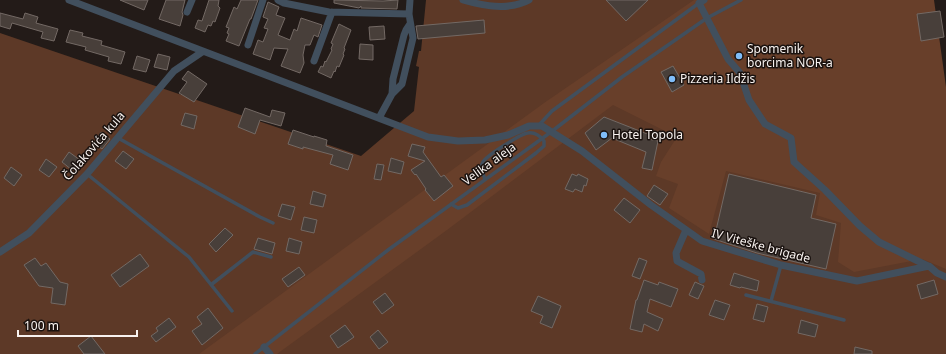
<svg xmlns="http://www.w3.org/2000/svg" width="946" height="354" viewBox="0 0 946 354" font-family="'Noto Sans',sans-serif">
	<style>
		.green { fill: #5d3927 }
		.forest { fill: #683f2a }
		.building { fill: #483f3a; stroke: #736964 }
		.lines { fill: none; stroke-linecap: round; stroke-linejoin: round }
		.lane { stroke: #414f5d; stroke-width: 3.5 }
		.street { stroke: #414f5d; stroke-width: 7 }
		.poi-dot { fill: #7fbdf9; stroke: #1a120f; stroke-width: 1.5 }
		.labels { text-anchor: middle; stroke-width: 3; stroke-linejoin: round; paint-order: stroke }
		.poi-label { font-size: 12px; fill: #f8f2ef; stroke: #1a120f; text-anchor: start }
		.street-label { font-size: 12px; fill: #f8f2ef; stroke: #1a120f }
	</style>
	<rect width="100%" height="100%" fill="#231b18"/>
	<path class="green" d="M426 0H928L946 104V354H0V33L361 156 414 111 419 67 416 66 419 51H421Z"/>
	<path class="forest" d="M694 0H934L946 87V269L922 259 854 272 838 262 841 223 816 215 820 193 726 171 709 234 669 208 678 184 656 176 661 162 677 137 613 105 447 230 277 354H199L544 103Z"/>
	<path class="building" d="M120 0H148L144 10Z
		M166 0H185L182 12 183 15 180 26 159 19Z
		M209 0H219L218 6 220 8 215 22 213 21 211 26 208 25 205 32 195 28 198 20 202 21Z
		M241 0H258L251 19H250L239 46 226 41 229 34 227 33 229 28 226 27 234 7 237 9Z
		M334 0 383 1 398 0 397 9 361 8V6L359 8 334 3Z
		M606 0H648L626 21Z
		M268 2 279 7 276 15 285 18 278 35 290 40 294 29 297 31 301 18 322 25 318 37 314 35 310 45H305L303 55 304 63 300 73 281 66 288 49 274 48 270 60 253 54 258 40 263 42 268 29 264 28 268 19 263 17Z
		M940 11 944 37 921 41 917 14Z
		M0 13 23 19 25 13 38 17 36 23 58 29 54 41 41 38 43 32 12 23 10 29 0 26Z
		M484 20 485 33 418 39 416 26Z
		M339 24 351 30 344 48 345 49 343 54 344 55 339 67 337 66 335 72 334 71 331 78 318 72 321 66 323 67 325 61 326 62 332 50 331 49 333 44 331 43Z
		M384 26 385 39 370 40 369 27Z
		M70 30 83 33 82 36 102 41 101 45 125 52 121 64 108 61 109 57 85 50 86 47 66 42Z
		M360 44 373 45V60L359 59Z
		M158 54 170 57 167 70 154 67Z
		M137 56 150 60 146 72 133 69Z
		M673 66 684 85 672 92 661 72Z
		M188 71 207 84 194 102 179 93 187 82 182 79Z
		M245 108 270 117 272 110 285 113 281 126 260 120 255 134 238 127Z
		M185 113 197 116 194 129 181 125Z
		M604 117 650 135 648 139 658 141 652 170 642 168 646 152 612 138 596 150 585 133Z
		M293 130 314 137V136L327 140 326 146 353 155 348 170 330 164 333 155 303 147V149L288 144Z
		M101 132 110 139 102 149 94 143Z
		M412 144 425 147 423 152 441 177 444 175 453 186 434 201 425 190 426 189 416 174 415 175 411 170 425 161 408 156Z
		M123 151 134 159 126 169 115 161Z
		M69 152 80 160 72 170 62 162Z
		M391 158 404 162 401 174 388 171Z
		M46 159 57 167 49 177 39 170Z
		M377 164 384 165 381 180 374 179Z
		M11 167 22 175 14 186 4 178Z
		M572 174 577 176 578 174 588 179 586 186 584 185 582 192 575 189 573 192 565 189Z
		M729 174 816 195 811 218 836 224 826 269 757 253 714 239Z
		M654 185 668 194 660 205 647 196Z
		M313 191 326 195 323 207 310 204Z
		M624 198 640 210 630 223 614 210Z
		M282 204 295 207 291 220 278 216Z
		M304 217 317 220 314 233 301 230Z
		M225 228 233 235 216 252 209 244Z
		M258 238 275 243 272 254 254 249Z
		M289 238 302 242 299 254 286 251Z
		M140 254 149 266 120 287 111 275Z
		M35 258 41 266 46 263 60 282 68 284 65 305 51 303 53 288 39 286 24 265Z
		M639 258 647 261 640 279 632 276Z
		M299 267 305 275 288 287 282 279Z
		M734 273 759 281 757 291 741 287 740 288 730 285Z
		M644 280 658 285 659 282 678 289 671 307 650 299 647 312 663 319 658 331 644 324 642 332 630 329 636 300H637Z
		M934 280 938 294 921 299 917 285Z
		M695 282 704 286 698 299 689 295Z
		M385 293 394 305 382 314 373 302Z
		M538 296 561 306 552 328 540 323 543 316 531 311Z
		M715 300 730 305 724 320 709 315Z
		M757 304 768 307 764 322 753 319Z
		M208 308 223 328 202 345 192 331 202 324 197 317Z
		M169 318 176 327 156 342 151 336 158 331 156 328Z
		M801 320 818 325 815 337 798 333Z
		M345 325 354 337 338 348 330 336Z
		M378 330 388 342 379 349 370 337Z
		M91 336 105 354H84L78 346Z
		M855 347 872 351V354H854Z"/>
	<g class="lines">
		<path class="lane" d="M539 125 552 111 699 3
			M118 138 260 217 273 223
			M87 174 189 257 232 311
			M451 204 458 208 467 205 536 153 544 146V141C540 136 535 132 528 133 522 133 486 156 483 162 479 168 483 173 485 179
			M212 284 253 252 271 257
			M746 295 844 320
			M771 301 781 265
			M255 354 388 250 551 132 622 77 707 18 741 0"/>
		<path class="street" d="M69 0 428 137 458 141 485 140 508 135 529 126H542L582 151 651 205 702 241 781 265 857 281 929 266 937 273 946 277
			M278 0 284 3 329 12 409 14
			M463 0C483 6 509 11 529 0
			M704 0 699 3 728 59 740 73 749 100 765 124 791 138 794 162 825 190 860 226 879 242 928 266
			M187 12 192 0
			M248 45 263 0
			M314 61 332 12
			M392 94 393 79 404 35 406 30 410 24
			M379 118 392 94 402 84 413 38 409 14 410 0
			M686 230 676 253 677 261 701 274 702 280
			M0 252 29 233 87 174 174 71 202 52
			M264 347 270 354"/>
	</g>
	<g class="poi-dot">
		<circle cx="739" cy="56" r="4"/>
		<circle cx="672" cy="79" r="4"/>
		<circle cx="604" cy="135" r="4"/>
	</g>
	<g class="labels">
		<g class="poi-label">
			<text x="747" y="53">Spomenik<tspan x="747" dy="14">borcima NOR-a</tspan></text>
			<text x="680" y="83">Pizzeria Ildžis</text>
			<text x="612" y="139">Hotel Topola</text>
		</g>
		<g class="street-label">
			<text transform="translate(94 146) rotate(-49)" y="4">Čolakovića kula</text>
			<text transform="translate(489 164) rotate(-36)" y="4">Velika aleja</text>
			<text transform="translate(761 246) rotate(15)" y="4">IV Viteške brigade</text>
		</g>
	</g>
	<path d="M18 330v6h119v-6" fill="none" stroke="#f8f2ef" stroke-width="2"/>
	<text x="24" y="330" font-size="12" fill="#f8f2ef" stroke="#1a120f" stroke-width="3" paint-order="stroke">100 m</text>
</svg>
